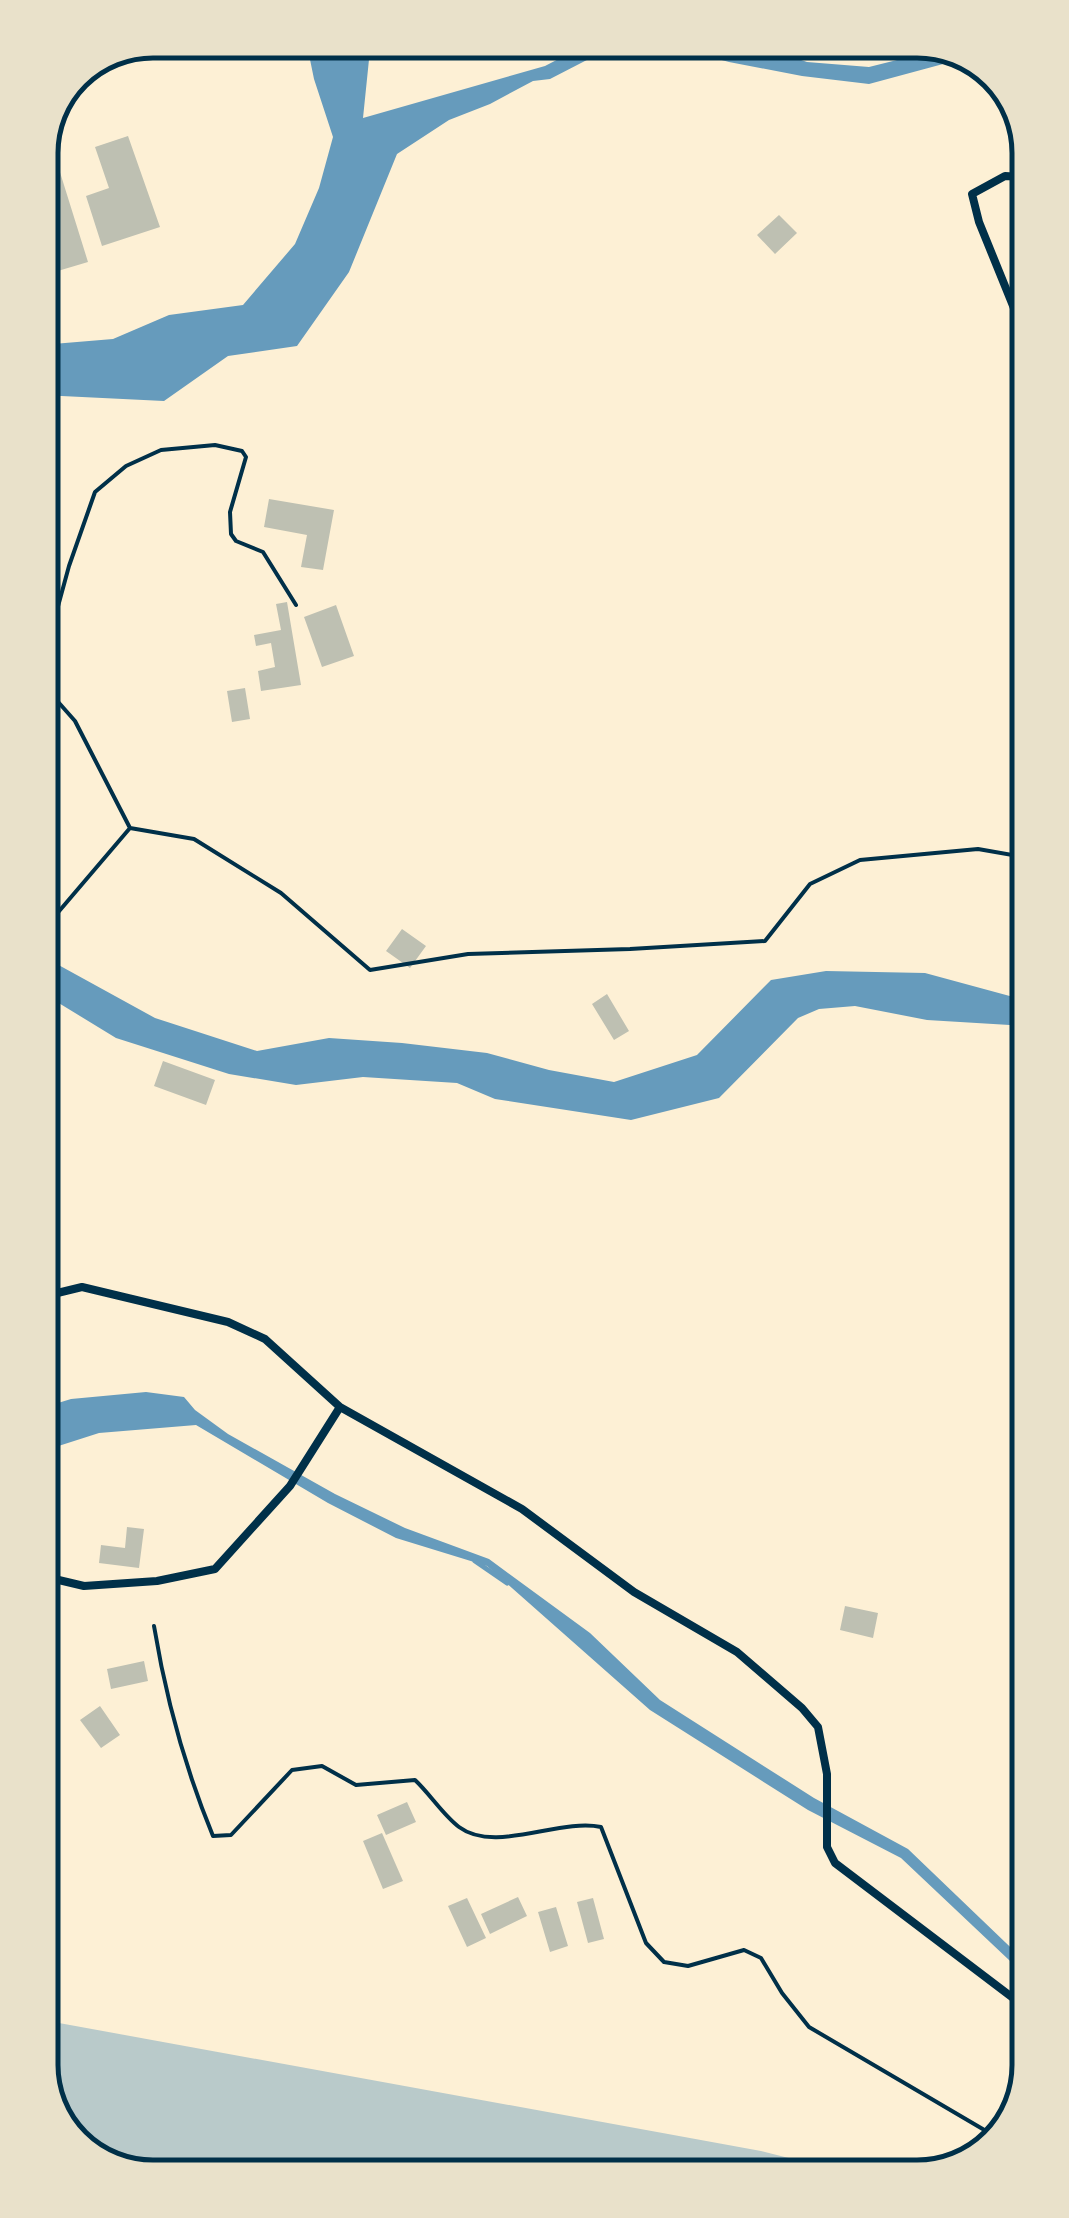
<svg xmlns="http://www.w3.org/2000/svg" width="1069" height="2218" viewBox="0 0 1069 2218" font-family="Arial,sans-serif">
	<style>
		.green { fill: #b9caca }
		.water { fill: #669bbc }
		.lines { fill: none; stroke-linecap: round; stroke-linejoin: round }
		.stream { stroke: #669bbc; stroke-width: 5 }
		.building { fill: #bec0b2 }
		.service { stroke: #003049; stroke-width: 4 }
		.minor { stroke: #003049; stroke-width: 8 }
		.rim { fill: none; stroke: #003049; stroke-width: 5 }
	</style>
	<rect width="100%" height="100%" fill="#fdf0d5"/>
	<path class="green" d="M48 2021 761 2151 840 2171 145 2178 85 2155 48 2108Z"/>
	<path class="water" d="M306 40H371L363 118 545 66 595 40H743L807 62 869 67 945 48 969 57 869 84 802 76 729 62 656 42 614 46 550 79 533 81 490 104 449 120 397 154 349 272 297 346 228 356 164 401 41 395V345L113 339 169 315 243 305 295 244 319 188 333 137 314 79Z
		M44 957 155 1018 257 1051 329 1038 402 1043 487 1053 549 1070 614 1082 697 1055 771 980 826 971 925 973 1024 1000 1025 1026 927 1020 855 1006 819 1009 798 1018 719 1098 631 1120 495 1099 457 1083 363 1077 296 1085 229 1074 116 1038 44 994Z
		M146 1392 184 1397 195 1410 228 1434 335 1494 405 1528 489 1559 590 1633 660 1700 814 1798 908 1849 1029 1965V1979L901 1858 808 1810 650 1710 487 1566 396 1538 328 1503 196 1425 99 1433 46 1450 45 1407 71 1399Z"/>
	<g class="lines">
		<path class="stream" d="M475 1561 507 1583"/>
	</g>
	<path class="building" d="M128 136 160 227 102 246 86 196 109 188 95 147Z
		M54 153 88 262 41 276 40 158Z
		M779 215 797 233 775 254 757 235Z
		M269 499 334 510 323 570 301 567 307 535 264 527Z
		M287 602 301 685 261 691 258 671 275 667 271 643 256 646 254 635 281 630 276 604Z
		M336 605 354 656 322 667 304 617Z
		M245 688 250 719 232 722 227 691Z
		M402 929 426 946 410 968 386 951Z
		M607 994 629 1031 614 1040 592 1004Z
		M163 1061 215 1080 206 1105 154 1086Z
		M127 1527 144 1529 139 1568 99 1563 101 1545 125 1548Z
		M845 1606 878 1613 873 1638 840 1630Z
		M144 1661 148 1681 111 1689 107 1669Z
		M100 1706 120 1735 101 1748 80 1720Z
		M407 1802 416 1822 386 1835 377 1815Z
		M382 1833 403 1881 383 1889 363 1841Z
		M518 1897 527 1916 490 1934 481 1914Z
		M467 1898 486 1938 467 1947 448 1906Z
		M593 1898 604 1939 588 1943 577 1902Z
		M556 1907 568 1946 550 1952 538 1912Z"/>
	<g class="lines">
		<path class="service" d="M42 665 69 566 95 492 126 466 161 450 215 445 242 451 246 457 230 512 231 534 236 541 263 552 296 605
			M42 674 52 695 75 721 130 828 43 930
			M130 828 194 839 281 893 370 970 468 954 630 949 765 941 810 884 860 860 978 849 1024 857
			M154 1626C166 1699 185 1768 213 1836L231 1835 292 1770 322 1766 356 1785 415 1780C430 1794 443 1815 459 1827 495 1854 559 1818 601 1827L646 1943 664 1962 688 1966 744 1950 761 1958 782 1993 809 2027 998 2138"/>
		<path class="minor" d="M1021 177 1005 176 972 194 979 222 1022 328
			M45 1296 82 1287 228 1322 265 1339 340 1407 522 1509 634 1592 737 1652 802 1708 818 1727 827 1774V1847L835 1863 1029 2010
			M46 1577 84 1586 157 1581 215 1569 290 1486 340 1407"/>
	</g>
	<path d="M0 0H1069V2218H0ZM153 58H917A95 95 0 0 1 1012 153V2065A95 95 0 0 1 917 2160H153A95 95 0 0 1 58 2065V153A95 95 0 0 1 153 58Z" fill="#e9e1ca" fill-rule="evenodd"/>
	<path class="rim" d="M153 58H917A95 95 0 0 1 1012 153V2065A95 95 0 0 1 917 2160H153A95 95 0 0 1 58 2065V153A95 95 0 0 1 153 58Z"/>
</svg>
